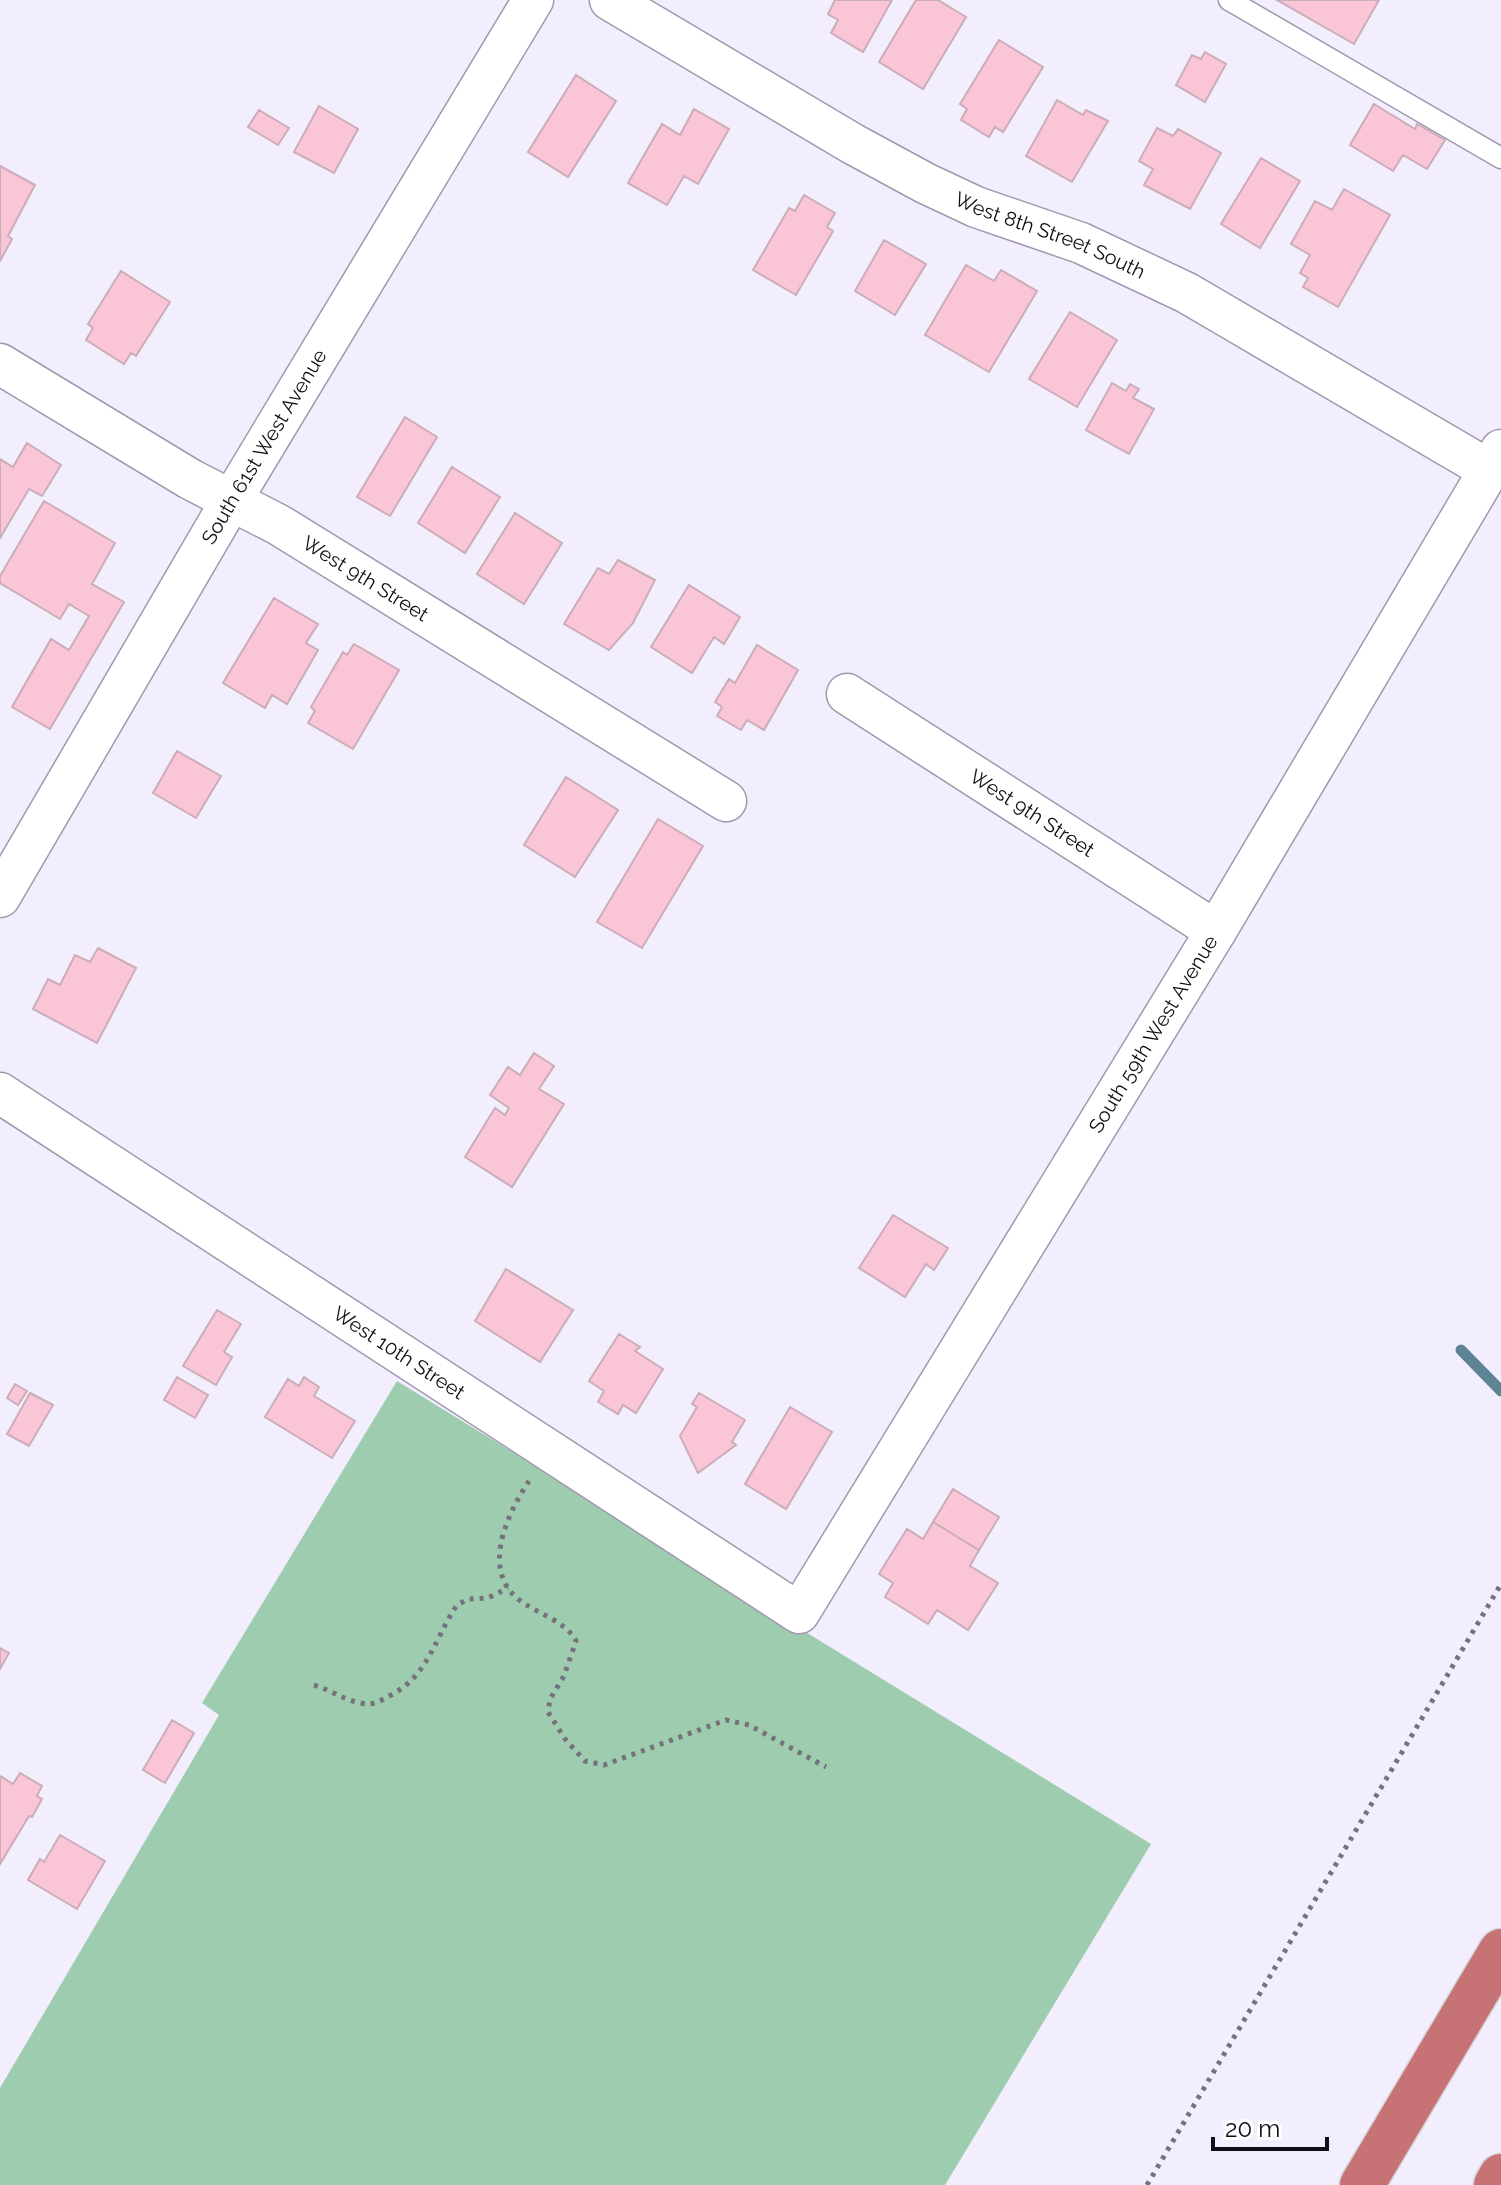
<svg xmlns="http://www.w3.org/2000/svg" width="1501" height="2185" viewBox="0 0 1501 2185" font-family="Raleway,sans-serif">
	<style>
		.green { fill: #9eccaf }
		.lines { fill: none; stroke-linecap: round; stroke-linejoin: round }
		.stream { stroke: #5e8394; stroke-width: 11 }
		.building { fill: #fac5d7; stroke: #cbadb7; stroke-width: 2 }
		.service-casing { stroke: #a198b0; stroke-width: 23 }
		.minor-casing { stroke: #a198b0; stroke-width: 43 }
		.motorway-casing { stroke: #d4d3d5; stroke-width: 47 }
		.path { stroke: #76727d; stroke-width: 5; stroke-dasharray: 4 6; stroke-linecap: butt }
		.service { stroke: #fff; stroke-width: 20 }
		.minor { stroke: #fff; stroke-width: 40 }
		.motorway { stroke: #c77274; stroke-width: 44 }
		.labels { text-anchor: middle; stroke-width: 8; stroke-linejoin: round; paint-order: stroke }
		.street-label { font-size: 20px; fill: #100d15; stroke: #fefefe }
	</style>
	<rect width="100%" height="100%" fill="#f3eefd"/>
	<path class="green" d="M397 1381 1151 1844 945 2185H0V2088L219 1715 202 1703Z"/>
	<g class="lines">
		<path class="stream" d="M1461 1350 1501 1391"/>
	</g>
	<path class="building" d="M835 0H892L863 52 831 33 838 20 828 14Z
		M916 0H938L966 17 923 89 879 62Z
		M1277 0H1379L1354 44Z
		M999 40 1043 67 1003 132 995 127 989 137 961 120 967 109 960 104Z
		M1205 52 1226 64 1205 102 1176 85 1192 55 1201 59Z
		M576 75 616 101 568 177 528 152Z
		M1057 100 1083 115 1086 110 1108 121 1072 182 1026 156Z
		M1374 104 1415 129 1417 124 1445 140 1427 169 1403 155 1393 171 1350 145Z
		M319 106 358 129 334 173 294 152Z
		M694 109 729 129 698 184 684 176 667 205 628 183 662 124 680 135Z
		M259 110 289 128 278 145 248 127Z
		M1157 128 1173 136 1178 129 1221 153 1190 209 1144 185 1153 169 1139 161Z
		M1261 158 1300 181 1260 248 1221 224Z
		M0 166 35 185 8 236 12 239 0 261Z
		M1344 189 1390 215 1338 307 1303 287 1308 278 1300 273 1310 255 1291 244 1315 201 1332 210Z
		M804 195 835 213 827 227 833 231 796 295 753 270 789 208 795 211Z
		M884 240 926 264 895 315 855 291Z
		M966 265 994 281 1001 270 1037 291 989 372 925 335Z
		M121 271 170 302 136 356 131 353 124 364 86 340 93 328 88 324Z
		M1070 312 1117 340 1077 407 1029 379Z
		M1112 383 1126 391 1130 384 1139 389 1133 398 1154 409 1129 454 1086 430Z
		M405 417 437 437 390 516 357 497Z
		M27 443 61 465 42 496 29 489 0 538V459L13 467Z
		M452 467 500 497 465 553 418 523Z
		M44 501 115 543 92 584 124 602 50 729 12 707 51 639 69 650 89 616 69 604 60 619 0 583V576Z
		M515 513 562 543 524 604 477 574Z
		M618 560 655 580 633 623 609 650 564 624 598 568 609 574Z
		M689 585 740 617 724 644 714 637 692 673 651 647Z
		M274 598 318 624 306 643 318 650 287 704 272 695 265 708 223 683Z
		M354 644 399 670 353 749 308 723 315 711 311 707 343 652 347 655Z
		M757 645 798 670 764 730 747 720 741 730 717 716 722 707 715 702 729 679 735 683Z
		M177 751 221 776 196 818 153 793Z
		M566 777 618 810 575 877 524 845Z
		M658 819 703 846 642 948 597 922Z
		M98 948 136 968 97 1043 33 1009 48 979 60 985 75 955 90 962Z
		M534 1053 554 1066 539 1089 564 1104 512 1187 465 1157 495 1108 505 1115 509 1108 490 1095 508 1067 520 1075Z
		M893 1215 948 1248 934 1270 926 1264 905 1297 859 1268Z
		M506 1269 573 1310 540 1362 475 1321Z
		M217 1310 241 1324 224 1352 232 1357 216 1385 183 1366Z
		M619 1334 640 1347 635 1351 663 1369 636 1413 623 1405 618 1414 598 1402 604 1391 589 1381Z
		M177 1377 208 1395 195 1418 164 1400Z
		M304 1377 319 1387 314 1396 355 1421 332 1458 265 1417 288 1379 299 1386Z
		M15 1384 27 1391 18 1405 7 1398Z
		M30 1393 53 1405 29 1446 7 1434Z
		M699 1393 745 1420 732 1442 736 1445 698 1473 680 1436 697 1407 692 1404Z
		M790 1407 832 1432 786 1509 745 1484Z
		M953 1489 999 1517 979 1550 933 1522Z
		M933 1522 979 1550 970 1566 998 1583 968 1630 937 1610 928 1624 885 1597 893 1583 879 1574 907 1529 923 1539Z
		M0 1648 9 1653 0 1669Z
		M172 1720 194 1733 165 1783 143 1770Z
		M20 1773 42 1786 37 1796 42 1799 32 1817 29 1816 0 1864V1776L13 1784Z
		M60 1835 105 1861 77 1909 28 1880 40 1859 44 1862Z"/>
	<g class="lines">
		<defs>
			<path id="service" d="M1229 0 1501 158"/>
			<g id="minor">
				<path id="s1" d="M610 0 853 144 925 183 976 207 1081 243 1187 293 1489 470"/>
				<path id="s2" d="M0 364 190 479 279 525 726 801"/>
				<path id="s3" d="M847 694 1216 931"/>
				<path id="s4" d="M0 897 231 501 533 0"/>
				<path id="s5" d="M0 1093 799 1613 1216 931 1501 450"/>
			</g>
			<path id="motorway" d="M1362 2185 1501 1951
				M1496 2185 1501 2176"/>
		</defs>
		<use href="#service" class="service-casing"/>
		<use href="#minor" class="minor-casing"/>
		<use href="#motorway" class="motorway-casing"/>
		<path class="path" d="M529 1481C506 1516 478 1575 525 1604 542 1615 567 1623 576 1641L564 1676 550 1699 548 1712 565 1739 585 1761 604 1765 726 1720 749 1725 826 1767
			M314 1685C330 1690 344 1700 361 1703 373 1706 380 1701 391 1695 429 1675 434 1639 457 1605L468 1599 488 1598 508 1588
			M1147 2185 1501 1584"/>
		<use href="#service" class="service"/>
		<use href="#minor" class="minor"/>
		<use href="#motorway" class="motorway"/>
	</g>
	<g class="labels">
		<g class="street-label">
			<text dy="7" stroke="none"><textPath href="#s1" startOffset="500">West 8th Street South</textPath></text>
			<text dy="7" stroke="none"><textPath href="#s4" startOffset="522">South 61st West Avenue</textPath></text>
			<text dy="7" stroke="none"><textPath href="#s2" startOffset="424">West 9th Street</textPath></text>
			<text dy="7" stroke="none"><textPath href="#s3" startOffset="220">West 9th Street</textPath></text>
			<text dy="7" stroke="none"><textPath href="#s5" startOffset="1632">South 59th West Avenue</textPath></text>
			<text dy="7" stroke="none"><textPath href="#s5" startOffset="476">West 10th Street</textPath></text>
		</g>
	</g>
	<path d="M1213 2137v12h114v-12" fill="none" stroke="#100d15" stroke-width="4"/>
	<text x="1225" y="2137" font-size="24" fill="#100d15" stroke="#fefefe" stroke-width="6" paint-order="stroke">20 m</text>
</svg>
